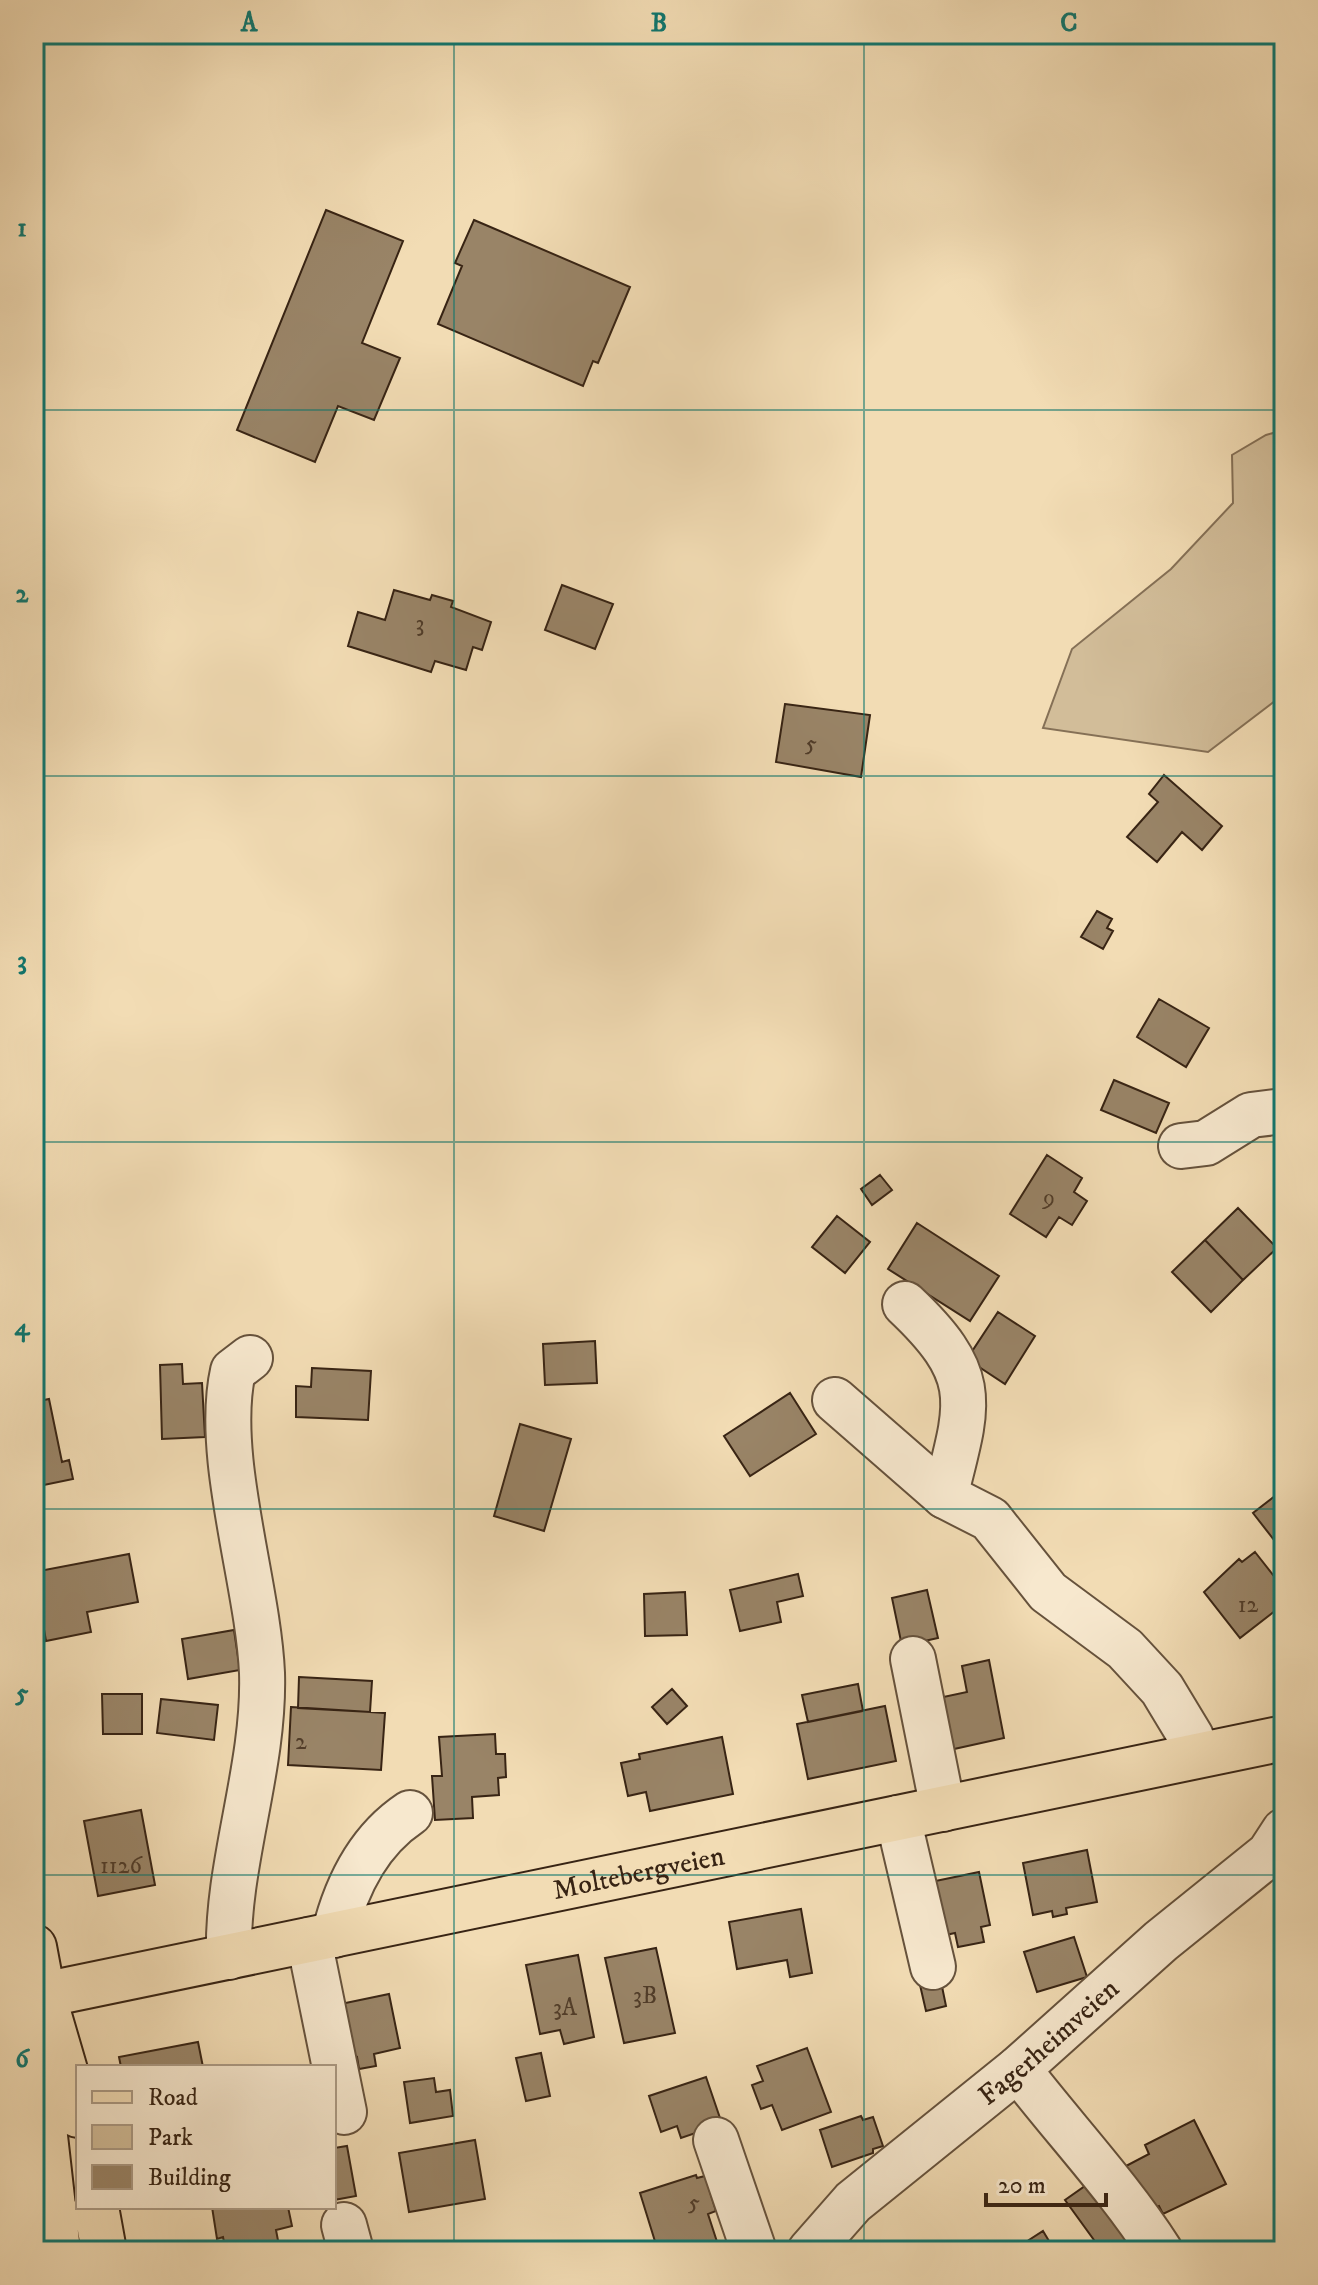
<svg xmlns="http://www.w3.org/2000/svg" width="1318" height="2285" viewBox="0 0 1318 2285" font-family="'IM FELL DW Pica',serif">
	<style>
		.green { fill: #d2bd99; stroke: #857056; stroke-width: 2 }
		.building { fill: #998467; stroke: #382414; stroke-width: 2 }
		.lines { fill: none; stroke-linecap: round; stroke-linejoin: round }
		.minor-casing { stroke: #66523c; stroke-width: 48 }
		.major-casing { stroke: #382414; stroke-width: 48 }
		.highway-casing { stroke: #382414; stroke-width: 48 }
		.minor { stroke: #f7e8ce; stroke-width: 44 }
		.major { stroke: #f2dcb4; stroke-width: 44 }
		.highway { stroke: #f2dcb4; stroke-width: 44 }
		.grid { fill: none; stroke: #0f766e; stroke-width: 2; stroke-opacity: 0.55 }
		.labels { text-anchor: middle; stroke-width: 6; stroke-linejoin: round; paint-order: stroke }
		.number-label { font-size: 24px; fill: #503c29 }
		.street-label { font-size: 28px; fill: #382414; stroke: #f7e8ce }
		.neatline { fill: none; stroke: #0f766e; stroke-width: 3 }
		.grid-label { font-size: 26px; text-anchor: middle; font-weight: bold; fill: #0f766e }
	</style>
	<rect width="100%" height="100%" fill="#f2dcb4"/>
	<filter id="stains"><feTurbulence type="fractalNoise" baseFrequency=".0025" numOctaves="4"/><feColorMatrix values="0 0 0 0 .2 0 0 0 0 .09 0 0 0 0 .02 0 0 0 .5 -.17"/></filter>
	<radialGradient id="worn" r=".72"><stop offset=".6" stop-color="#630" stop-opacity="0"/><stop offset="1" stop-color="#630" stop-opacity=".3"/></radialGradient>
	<path class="green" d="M1284 430V694L1208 752 1043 728 1072 649 1171 569 1233 503 1232 455 1266 435Z"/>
	<path class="building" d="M326 210 403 241 362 343 400 358 374 420 338 406 315 462 237 430Z
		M474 220 630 287 598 363 593 361 583 386 438 324 462 266 455 263Z
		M562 585 613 604 595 649 545 630Z
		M394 590 430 600 432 595 453 601 451 607 491 622 482 650 473 647 466 670 435 661 431 672 348 646 358 612 385 620Z
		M785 704 870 715 861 777 776 762Z
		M1164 775 1222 826 1202 850 1182 832 1157 862 1127 837 1158 802 1149 794Z
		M1097 911 1112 919 1107 928 1113 931 1103 949 1081 937Z
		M1159 999 1209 1028 1186 1067 1137 1037Z
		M1114 1080 1169 1103 1156 1133 1101 1110Z
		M1047 1155 1082 1178 1074 1192 1087 1201 1072 1225 1059 1217 1046 1237 1010 1214Z
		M880 1175 892 1190 872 1205 861 1189Z
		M1238 1208 1277 1248 1243 1280 1205 1240Z
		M837 1216 870 1242 845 1273 812 1247Z
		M917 1223 999 1276 970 1321 888 1269Z
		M1205 1240 1243 1280 1211 1312 1172 1272Z
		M998 1312 1035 1336 1005 1384 967 1359Z
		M595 1341 597 1383 545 1385 543 1344Z
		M182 1364 183 1384 202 1383 205 1437 162 1439 160 1365Z
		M312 1368 371 1371 368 1420 296 1417V1386L311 1387Z
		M790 1393 816 1434 750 1476 724 1436Z
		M49 1399 62 1462 69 1460 73 1479 34 1487V1402Z
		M520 1424 571 1439 544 1531 494 1516Z
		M1284 1489V1546L1281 1549 1253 1513Z
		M1255 1552 1284 1589V1604L1240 1638 1204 1592 1239 1559 1242 1562Z
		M129 1554 138 1602 87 1612 91 1632 46 1641 34 1572Z
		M798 1574 803 1596 777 1602 781 1622 740 1631 730 1590Z
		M927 1590 938 1638 902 1646 892 1598Z
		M685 1592 687 1635 645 1636 644 1594Z
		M234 1630 240 1670 188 1679 182 1639Z
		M989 1660 1004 1738 945 1751 934 1699 967 1692 962 1666Z
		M299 1677 372 1681 370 1712 298 1708Z
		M858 1684 863 1711 808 1722 802 1695Z
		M672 1689 687 1706 667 1724 652 1707Z
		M102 1694H142V1734H103Z
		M161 1699 218 1705 214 1740 157 1733Z
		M885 1706 896 1761 808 1779 797 1724Z
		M291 1707 385 1713 381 1770 288 1765Z
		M495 1734 496 1754H505L506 1777 498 1778 499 1795 472 1797 473 1818 435 1820 432 1776H442L439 1737Z
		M722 1737 733 1794 650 1811 646 1792 628 1796 621 1763 640 1759 639 1754Z
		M141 1810 155 1885 98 1896 84 1821Z
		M1087 1850 1097 1902 1066 1908 1067 1914 1053 1917 1052 1911 1033 1915 1023 1863Z
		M979 1872 990 1925 981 1927 984 1942 958 1947 955 1933 932 1938 921 1884Z
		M801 1909 812 1973 790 1977 787 1960 737 1969 729 1922Z
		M1074 1937 1087 1977 1037 1992 1024 1952Z
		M656 1948 675 2033 624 2043 605 1958Z
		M578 1955 594 2037 564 2044 560 2030 540 2034 526 1965Z
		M938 1967 946 2006 926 2011 917 1972Z
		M389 1994 400 2048 374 2054 376 2066 359 2069 357 2057 342 2061 331 2006Z
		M198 2042 203 2067H121L119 2057Z
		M807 2048 831 2112 782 2130 772 2105 761 2109 752 2085 763 2081 757 2066Z
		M541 2053 550 2096 526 2101 516 2058Z
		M706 2077 722 2124 681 2138 677 2126 661 2132 649 2096Z
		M434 2078 436 2092 450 2090 453 2116 410 2123 404 2082Z
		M861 2116 863 2120 873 2117 883 2146 873 2149V2153L832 2167 820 2130Z
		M1194 2120 1226 2184 1163 2214 1159 2206 1148 2211 1126 2166 1149 2154 1145 2145Z
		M475 2140 485 2199 409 2212 399 2153Z
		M347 2146 356 2196 334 2200V2148Z
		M696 2175 697 2178 705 2176 716 2211 708 2214 720 2251H658L640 2193Z
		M1095 2179 1147 2251H1102L1065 2200Z
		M212 2207H288L292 2226 276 2230 280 2251H226L223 2237 217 2239Z
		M1043 2231 1055 2251H1012Z"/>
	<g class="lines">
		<defs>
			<g id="minor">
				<path d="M1181 1146 1206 1143 1251 1115 1284 1111"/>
				<path d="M905 1304C981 1376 969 1402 945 1496"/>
				<path d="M835 1400 945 1496 990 1519 1048 1592 1125 1649 1162 1689 1191 1737 1196 1755"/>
				<path d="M913 1659 943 1809"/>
				<path d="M898 1818 933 1967"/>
				<path d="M334 1935C346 1886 368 1841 410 1813"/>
				<path d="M309 1940 344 2112"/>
				<path d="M229 1957C226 1865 265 1768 262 1673 258 1583 214 1456 233 1371L250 1358"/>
				<path d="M1018 2069C1065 2130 1119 2187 1160 2251"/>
				<path d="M716 2140 754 2251"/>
				<path d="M344 2225 351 2251"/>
				<path id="s1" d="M810 2251 853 2202 1018 2069 1161 1941 1269 1854 1284 1831"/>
			</g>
			<g id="major">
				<path id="s2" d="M43 1995 1284 1738"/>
			</g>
			<path id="highway" d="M34 1947 43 1995 78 2115
				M43 1995 41 2101 58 2251
				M96 2207 104 2251"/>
		</defs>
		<use href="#minor" class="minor-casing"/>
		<use href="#major" class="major-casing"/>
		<use href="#highway" class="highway-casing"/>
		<use href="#minor" class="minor"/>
		<use href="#major" class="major"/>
		<use href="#highway" class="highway"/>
	</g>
	<path class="grid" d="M454 34V2251M864 34V2251M34 410H1284M34 776H1284M34 1142H1284M34 1509H1284M34 1875H1284"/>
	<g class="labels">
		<g class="number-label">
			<text x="420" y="631">3</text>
			<text x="811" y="751">5</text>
			<text x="1049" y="1205">9</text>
			<text x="1248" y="1612">12</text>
			<text x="301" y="1749">2</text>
			<text x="121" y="1873">1126</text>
			<text x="645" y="2003">3B</text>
			<text x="565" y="2015">3A</text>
			<text x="694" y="2210">5</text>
		</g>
		<g class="street-label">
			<text dy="10" stroke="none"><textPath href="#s2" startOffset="608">Moltebergveien</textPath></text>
			<text dy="10" stroke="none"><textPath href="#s1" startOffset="318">Fagerheimveien</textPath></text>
		</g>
	</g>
	<rect width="1318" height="2285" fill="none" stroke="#f2dcb4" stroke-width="88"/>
	<rect x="76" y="2065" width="260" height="144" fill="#f7e8ce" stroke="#ab9a84" stroke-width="2"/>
	<rect x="92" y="2091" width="40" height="12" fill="#f2dcb4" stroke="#ab9a84" stroke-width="2"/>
	<text x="148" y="2105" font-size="24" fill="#382414">Road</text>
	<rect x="92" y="2125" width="40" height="24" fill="#d2bd99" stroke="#ab9a84" stroke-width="2"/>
	<text x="148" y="2145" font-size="24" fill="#382414">Park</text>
	<rect x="92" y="2165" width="40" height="24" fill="#998467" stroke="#ab9a84" stroke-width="2"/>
	<text x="148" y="2185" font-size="24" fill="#382414">Building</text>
	<path d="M986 2193v12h120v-12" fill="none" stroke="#382414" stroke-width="4"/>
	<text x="998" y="2193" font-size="24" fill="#382414" stroke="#f7e8ce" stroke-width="6" paint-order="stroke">20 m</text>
	<rect x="44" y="44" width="1230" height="2197" class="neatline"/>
	<g class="grid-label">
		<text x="249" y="31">A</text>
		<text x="659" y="31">B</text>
		<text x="1069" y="31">C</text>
		<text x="22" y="236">1</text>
		<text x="22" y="602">2</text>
		<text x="22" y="969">3</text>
		<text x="22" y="1335">4</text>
		<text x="22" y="1701">5</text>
		<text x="22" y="2067">6</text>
	</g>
	<rect width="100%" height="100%" filter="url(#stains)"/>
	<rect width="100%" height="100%" fill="url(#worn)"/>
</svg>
